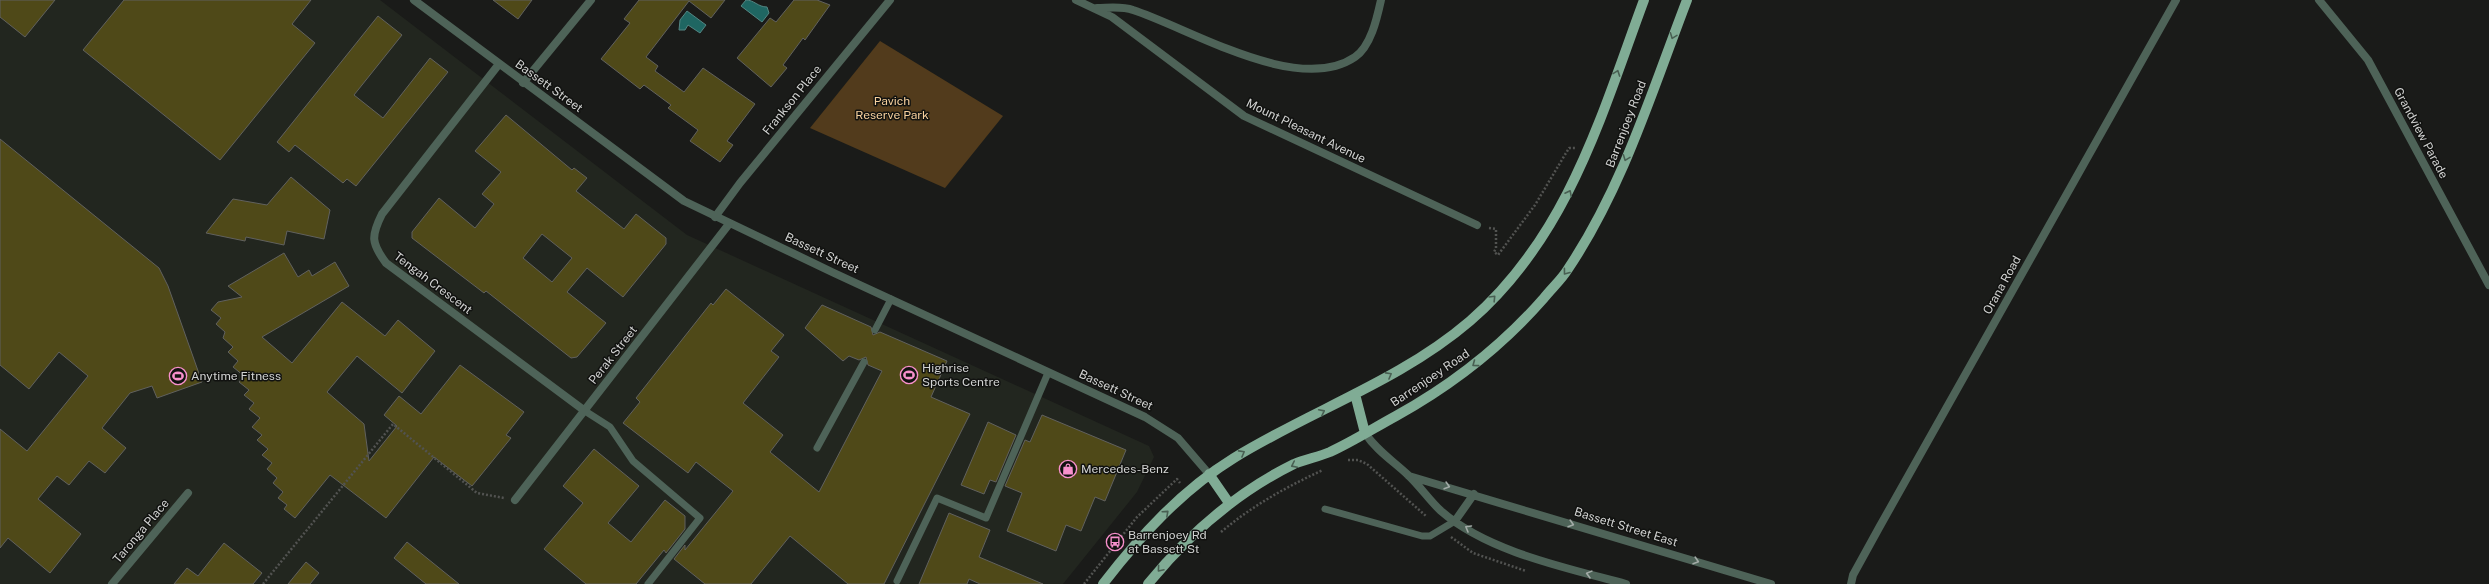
<svg xmlns="http://www.w3.org/2000/svg" width="2489" height="584" viewBox="0 0 2489 584" font-family="'Public Sans',sans-serif">
	<style>
		.built { fill: #22261f }
		.green { fill: #523b1c }
		.water { fill: #1f6662; stroke: #548683 }
		.building { fill: #4f4918; stroke: #61615e; fill-rule: evenodd }
		.lines { fill: none; stroke-linecap: round; stroke-linejoin: round }
		.path { stroke: #525351; stroke-width: 2.5; stroke-dasharray: 2 2; stroke-linecap: butt }
		.lane { stroke: #4e6358; stroke-width: 7 }
		.street { stroke: #4e6358; stroke-width: 8 }
		.primary { stroke: #80ac95; stroke-width: 10 }
		.oneway { stroke: #485f52 }
		.oneway2 { stroke: #a3aba7 }
		.labels { text-anchor: middle; stroke-width: 3; stroke-linejoin: round; paint-order: stroke }
		.street-label { font-size: 12px; fill: #d1d2d1; stroke: #111210 }
		.park-label { font-size: 12px; fill: #f8d19e; stroke: #111210 }
		.poi-label { font-size: 12px; fill: #d1d2d1; stroke: #111210; text-anchor: start }
	</style>
	<rect width="100%" height="100%" fill="#1a1b19"/>
	<path class="built" d="M0 0H380L687 235 1149 446 1154 457 1137 492 1063 584H0Z"/>
	<path class="green" d="M880 41 1003 116 945 188 810 128Z"/>
	<path class="water" d="M746 0C754 0 758 7 767 7L769 13 762 22 741 6Z
		M687 11 706 25 700 33 688 25 685 30H679L680 20Z"/>
	<path class="building" d="M0 0H55L25 37 0 17Z
		M124 0H311L292 24 315 43 220 160 83 50Z
		M493 0H532L518 19Z
		M639 0H725L711 18 689 1 646 57 658 66 655 71 684 92 703 68 755 104 727 141 733 145 720 162 690 141 698 130 668 108 671 105 644 85 640 89 601 59 630 23 624 19Z
		M794 0H817L830 5 805 40 803 38 783 65 787 68 771 87 737 58 770 18 776 22Z
		M378 16 402 35 354 95 383 118 430 58 448 72 356 186 347 179 343 183 295 145 289 152 277 142Z
		M506 115 572 170 574 168 587 178 576 191 624 229 636 214 666 238V244L623 297 587 268 567 292 606 323 577 357 571 358 486 291 484 293 412 238V232L439 198 475 228 494 204 482 194 501 172 475 151ZM542 234 572 258 552 282 523 258Z
		M0 139 159 268 168 286 202 382 157 398 152 386 130 393 102 428 126 448 105 473 89 461 69 485 57 476 38 499 81 534 50 573 8 538 0 548V429L27 451 88 376 59 352 29 389 0 365Z
		M291 177 330 210 324 239 287 231 284 245 246 237 245 241 206 233 233 199 267 205Z
		M284 253 298 277 309 270 312 276 335 262 349 286 262 337 292 363 342 302 385 336 398 320 435 351 402 393 357 356 327 392 364 424 369 461 397 426 384 415 399 396 421 414 460 365 524 412 506 435 511 438 472 486 434 457 386 518 330 475 295 518 284 509 287 505 278 498 283 492 273 483 277 478 267 469 272 463 262 455 268 449 257 440 262 435 252 427 260 418 249 409 254 403 244 395 249 390 239 382 244 376 233 367 238 361 228 352 233 347 223 338 225 332 216 324 221 318 211 310 218 302 242 297 228 286Z
		M726 289 784 335 771 351 779 357 743 403 783 435 770 452 819 492 882 371 868 365 866 357 859 360 849 356 843 361 805 328 822 305 871 327 873 335 880 332 947 361 931 397 970 414 884 584H848L790 536 751 584H705L674 559 685 545V550L733 491 696 462 688 473 623 423 640 402 636 398 711 303 713 305Z
		M1042 415 1126 450 1105 501 1095 497 1081 531 1066 525 1056 551 1007 531 1022 493 1005 486 1025 440 1030 442Z
		M988 422 1016 435 996 482 990 480 984 494 961 485Z
		M594 449 639 486 608 523 631 542 665 500 685 516V529L666 553 664 550 636 584H586L544 549 583 503 563 486Z
		M949 513 990 530 979 557 1043 584H980L969 579 967 584H919Z
		M407 542 459 584H426L394 558Z
		M224 543 262 573 253 584H174L187 568 198 576Z
		M306 562 319 573 310 584H288Z"/>
	<g class="lines">
		<path class="path" d="M1489 228 1496 229V248L1494 252 1498 255 1535 205 1569 148H1575
			M1348 460H1358L1367 464 1426 516
			M1221 532C1252 506 1286 487 1323 470
			M1451 537 1473 553 1526 571
			M263 584 393 424 477 493 504 498
			M1084 584 1137 517 1177 479 1180 483"/>
		<path class="lane" d="M875 330 891 299
			M585 411 610 427 633 461 700 518 648 584
			M817 448 864 362
			M1325 509 1422 536H1430L1455 521
			M897 581 937 498 986 518 1048 373"/>
		<path class="street" d="M414 0 684 201 834 273 1145 417 1178 438 1209 474
			M1076 0 1112 17 1244 116 1477 225
			M2319 0 2368 60 2489 285
			M1097 8C1108 8 1122 6 1133 10 1189 28 1298 96 1355 57 1371 46 1377 18 1381 0
			M499 64 382 214C371 236 371 243 386 263L585 411
			M523 83 591 0
			M715 217 740 183 890 0
			M1365 433C1376 450 1393 461 1408 475 1420 486 1429 500 1441 511 1488 552 1567 568 1626 584
			M1409 476 1771 584
			M515 500 729 224
			M1455 521 1474 494
			M112 584 188 493
			M1851 584 1853 575 1880 526 2176 0"/>
		<path class="primary" d="M1355 394 1365 433
			M1209 474 1229 503
			M1103 584C1140 536 1182 490 1234 458 1312 410 1400 381 1470 321 1568 236 1601 116 1644 0
			M1148 584C1188 535 1237 492 1294 464 1306 459 1318 457 1330 452 1352 442 1374 428 1396 416 1452 385 1502 346 1544 298 1552 288 1562 279 1568 269 1623 187 1652 91 1687 0"/>
	</g>
	<defs><path id="oneway-chevron" d="M-2-3.5L2.5 0L-2 3.5" fill="none" stroke-width="1.6" stroke-linecap="round" stroke-linejoin="round"/></defs>
	<g class="oneway">
		<use href="#oneway-chevron" transform="translate(1673 36) rotate(111)"/>
		<use href="#oneway-chevron" transform="translate(1617 73) rotate(-70)"/>
		<use href="#oneway-chevron" transform="translate(1626 158) rotate(111)"/>
		<use href="#oneway-chevron" transform="translate(1569 193) rotate(-63)"/>
		<use href="#oneway-chevron" transform="translate(1566 272) rotate(127)"/>
		<use href="#oneway-chevron" transform="translate(1493 298) rotate(-46)"/>
		<use href="#oneway-chevron" transform="translate(1475 364) rotate(143)"/>
		<use href="#oneway-chevron" transform="translate(1389 375) rotate(-29)"/>
		<use href="#oneway-chevron" transform="translate(1322 412) rotate(-26)"/>
		<use href="#oneway-chevron" transform="translate(1242 453) rotate(-29)"/>
		<use href="#oneway-chevron" transform="translate(1294 465) rotate(154)"/>
		<use href="#oneway-chevron" transform="translate(1166 513) rotate(-42)"/>
		<use href="#oneway-chevron" transform="translate(1160 569) rotate(130)"/>
	</g>
	<g class="oneway2">
		<use href="#oneway-chevron" transform="translate(1447 486) rotate(16)"/>
		<use href="#oneway-chevron" transform="translate(1571 524) rotate(17)"/>
		<use href="#oneway-chevron" transform="translate(1468 528) rotate(-150)"/>
		<use href="#oneway-chevron" transform="translate(1696 561) rotate(17)"/>
		<use href="#oneway-chevron" transform="translate(1589 574) rotate(-165)"/>
	</g>
	<defs>
		<symbol id="stadium-ring" viewBox="-11 -11 22 22"><circle r="9.5" fill="#111210" stroke="#f890cc" stroke-width="1.5"/><path d="M0-5a6.5 5 0 1 0 0 10a6.5 5 0 1 0 0-10ZM-3.5-1.8h7v3.6h-7Z" fill="#f890cc"/></symbol>
		<symbol id="shop-ring" viewBox="-11 -11 22 22"><circle r="9.5" fill="#111210" stroke="#f890cc" stroke-width="1.5"/><path d="M-5-2.5h2.3a2.7 3.5 0 0 1 5.4 0H5L5.5 6h-11ZM-1.5-2.5h3a1.5 2.3 0 0 0-3 0Z" fill="#f890cc"/></symbol>
		<symbol id="bus-ring" viewBox="-11 -11 22 22"><circle r="9.5" fill="#111210" stroke="#f890cc" stroke-width="1.5"/><path d="M-5-6H5V4H4V6H2V4H-2V6H-4V4H-5ZM-3.5-4V0h7V-4ZM-3.5 1.2v1.5H-2V1.2ZM2 1.2v1.5H3.5V1.2Z" fill="#f890cc"/></symbol>
	</defs>
	<g fill-rule="evenodd">
		<use href="#stadium-ring" x="899" y="365" width="20" height="20"/>
		<use href="#stadium-ring" x="168" y="366" width="20" height="20"/>
		<use href="#shop-ring" x="1058" y="459" width="20" height="20"/>
		<use href="#bus-ring" x="1105" y="532" width="20" height="20"/>
	</g>
	<g class="labels">
		<g class="street-label">
			<text transform="translate(549 86) rotate(36)" y="4">Bassett Street</text>
			<text transform="translate(792 100) rotate(-51)" y="4">Frankson Place</text>
			<text transform="translate(1626 124) rotate(-69)" y="4">Barrenjoey Road</text>
			<text transform="translate(1306 131) rotate(26)" y="4">Mount Pleasant Avenue</text>
			<text transform="translate(2421 133) rotate(62)" y="4">Grandview Parade</text>
			<text transform="translate(822 253) rotate(25)" y="4">Bassett Street</text>
			<text transform="translate(433 283) rotate(37)" y="4">Tengah Crescent</text>
			<text transform="translate(2002 285) rotate(-61)" y="4">Orana Road</text>
			<text transform="translate(613 355) rotate(-52)" y="4">Perak Street</text>
			<text transform="translate(1430 378) rotate(-34)" y="4">Barrenjoey Road</text>
			<text transform="translate(1116 390) rotate(25)" y="4">Bassett Street</text>
			<text transform="translate(1626 527) rotate(17)" y="4">Bassett Street East</text>
			<text transform="translate(141 531) rotate(-50)" y="4">Taronga Place</text>
		</g>
		<g class="park-label">
			<text x="892" y="105">Pavich<tspan x="892" dy="14">Reserve Park</tspan></text>
		</g>
		<g class="poi-label">
			<text x="922" y="372">Highrise<tspan x="922" dy="14">Sports Centre</tspan></text>
			<text x="191" y="380">Anytime Fitness</text>
			<text x="1081" y="473">Mercedes-Benz</text>
			<text x="1128" y="539">Barrenjoey Rd<tspan x="1128" dy="14">at Bassett St</tspan></text>
		</g>
	</g>
</svg>
